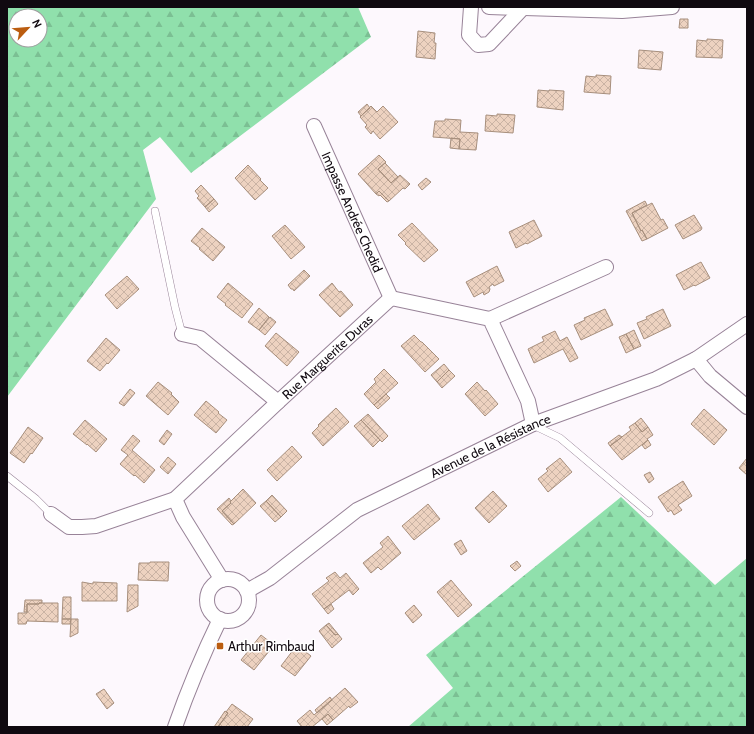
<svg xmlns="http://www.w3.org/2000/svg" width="754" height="734" viewBox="0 0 754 734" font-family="Cabin,sans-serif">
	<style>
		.forest { fill: url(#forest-firs); fill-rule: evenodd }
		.building { fill: url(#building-cross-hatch); stroke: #a78f7d }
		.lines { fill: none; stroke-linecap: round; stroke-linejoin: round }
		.lane-casing { stroke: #988398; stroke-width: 8 }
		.street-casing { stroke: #988398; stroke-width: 16 }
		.lane { stroke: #fff; stroke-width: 7 }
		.street { stroke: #fff; stroke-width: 14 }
		.poi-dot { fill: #bb5d10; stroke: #fff; stroke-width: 1.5 }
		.labels { text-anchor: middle; stroke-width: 3; stroke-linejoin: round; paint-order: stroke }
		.street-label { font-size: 13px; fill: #100910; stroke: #fff }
		.poi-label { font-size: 13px; fill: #100910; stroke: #fff; text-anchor: start }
	</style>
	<defs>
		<pattern id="forest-firs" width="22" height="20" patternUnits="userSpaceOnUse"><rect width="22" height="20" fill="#90e0ac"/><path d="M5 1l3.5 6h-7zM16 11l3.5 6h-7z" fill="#7bbf93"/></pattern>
		<pattern id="building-cross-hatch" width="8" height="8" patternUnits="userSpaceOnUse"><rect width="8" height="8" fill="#edd2c0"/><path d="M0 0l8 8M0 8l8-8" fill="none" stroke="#cab3a4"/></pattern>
	</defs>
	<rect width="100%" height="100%" fill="#fdf8fd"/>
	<path class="forest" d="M7 7H358L371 37 191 173 160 137 143 150 156 199 7 397ZM16 16H40V40H16Z
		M621 497 715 585 747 558V727H408L453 688 426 655Z"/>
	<path class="building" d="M680 19H688V28H679Z
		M418 31 435 33 434 43H436L435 59 416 57Z
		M707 39 723 40 722 58 696 57 697 40 707 41Z
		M639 50 663 52 661 70 638 68Z
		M596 75 611 76 610 94 584 92 586 76 596 77Z
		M538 90 549 91V90L564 91 563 110 537 107Z
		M367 104 370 108 361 116 358 112Z
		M371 106 377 112 383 106 398 122 380 139 373 131 371 134 365 127 367 125 360 117Z
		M497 114 515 115 513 133 485 131 486 115 497 116Z
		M445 119 461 120 460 132 478 133 476 150 459 149 460 139 433 137 435 121H445Z
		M451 138 460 139 459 149 450 148Z
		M379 155 386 162 378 169 391 183 400 175 410 184 405 189 403 188 389 201 379 191 376 194 358 174Z
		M385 163 398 177 391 183 378 169Z
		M248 165 261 179 260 180 268 188 255 200 235 178Z
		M426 178 431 182 422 190 418 185Z
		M201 185 214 199 205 207 197 198 199 196 195 191Z
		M379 191 389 201 387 202 380 195 379 196 376 194Z
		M214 199 218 204 209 212 205 207Z
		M645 201 647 205 632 213 641 231 642 230 647 239 642 241 626 211Z
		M652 203 661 220 663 219 668 228 647 239 642 230 641 231 632 213Z
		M694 215 702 228 701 230 683 239 675 225Z
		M534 220 542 236 527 244 526 243 516 248 509 232Z
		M412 223 438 250 424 262 405 244 406 243 398 235Z
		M285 225 305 247 291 259 272 236Z
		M202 228 225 247 213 261 199 249 200 248 191 241Z
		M701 262 710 278 695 286 694 285 684 290 676 275Z
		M497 266 504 281 494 286 493 284 489 287 490 289 489 292 484 295 483 292 474 297 466 282Z
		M304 270 310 276 294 291 293 289H291L288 285Z
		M127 276 139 289 117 309 105 295Z
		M228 283 253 304 242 318 225 305 226 304 217 297Z
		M332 283 339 292 341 291 353 305 340 317 319 295Z
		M259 308 269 317 259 330 248 322Z
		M605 309 613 325 581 340 574 325 585 320 584 318Z
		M663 309 671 326 644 339 637 323 647 319 646 317Z
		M270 317 276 322 265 335 259 330Z
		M634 330 641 346 634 349 626 334Z
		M555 331 560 341 567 337 578 358 570 362 563 349 534 363 528 349 544 341 542 337Z
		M276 333 299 352 287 366 265 346Z
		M626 334 634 349 626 353 619 337Z
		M414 335 421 342H422L439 359 425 372 401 346Z
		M106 338 120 350 108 364 107 363 100 371 87 361Z
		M444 364 449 370 437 382 431 375Z
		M384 369 398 383 374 405 364 394 376 382 374 379Z
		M449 370 455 376 442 388 437 382Z
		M158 382 172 393 171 394 179 402 168 415 146 396Z
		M477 382 485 391 486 390 498 404 485 416 465 394Z
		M130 389 135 393 124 406 119 403Z
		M386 394 390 398 378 409 374 405Z
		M206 401 219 412 218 413 227 420 216 433 194 415Z
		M336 408 349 422 323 446 312 433 319 426 318 425Z
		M704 409 727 430 714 445 691 424Z
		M368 414 388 436 382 442 361 420Z
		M641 418 648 427 642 432 635 423Z
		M85 420 107 439 96 452 87 444V445L73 434Z
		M361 420 380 440 373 447 354 426Z
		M635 423 642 432 648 427 653 435 647 439 648 440 622 460 610 446 631 430 629 427Z
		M28 427 43 438 32 454 31 453 24 463 10 453Z
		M167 430 172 434 164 445 159 441Z
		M133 435 140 441 132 450 155 470 144 483 135 475 134 476 120 464 128 455 121 450Z
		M619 435 622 437 610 446 608 443Z
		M648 440 651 445 645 449 642 445Z
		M292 446 302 457 277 481 267 470Z
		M168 457 176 464 168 474 160 467Z
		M560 458 572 472 548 492 538 479 548 471 546 469Z
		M747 458V475L739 468Z
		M650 472 654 479 649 483 644 475Z
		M683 481 692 496 678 505 682 510 674 515 671 510 668 512 658 497Z
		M243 489 256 503 234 524 222 511 231 503 230 502Z
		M493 491 507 506 489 523 475 508Z
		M272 495 287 511 281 517 266 501Z
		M229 498 231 501 230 502 231 503 222 511 234 524 232 525 217 509Z
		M266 501 281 517 275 522 260 506Z
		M428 504 440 519 414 540 402 526Z
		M388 536 401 553 381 570 378 567 371 573 363 563 383 547 380 543Z
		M461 540 467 551 461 555 454 544Z
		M517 561 521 566 515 571 510 566Z
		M150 562H169L168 581 138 580 139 563H150Z
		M335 572 340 578 346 573 359 589 353 595 349 590 324 609 312 594 329 581 326 578Z
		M451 580 472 605 458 617 437 592Z
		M82 582 93 584V582L117 583V601H82Z
		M128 585H138V606L127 612Z
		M63 597H71V619H62Z
		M25 600H42V603H39V604H27V612H24Z
		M39 603H58V622L27 621 26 624H18V613H27V604H39Z
		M331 604 334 609 328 614 324 609Z
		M414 605 422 615 413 623 405 613Z
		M62 619H71L70 624H62Z
		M71 619H78V633L70 637Z
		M329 623 338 634 335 635 326 625Z
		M326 625 335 635 338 634 342 639 332 648 319 631Z
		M261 635 274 645 254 670 241 660Z
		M297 645 311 656 295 676 281 666Z
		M345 688 358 702 350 708 349 706 333 720 328 714 312 727H302L297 721 310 710 314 715Z
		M104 689 114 703 107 709 96 694Z
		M330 697 332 700 317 713 315 710Z
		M232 704 253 719 247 727H218L228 713 226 712Z
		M225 711 228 713 218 727H214Z
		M328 714 333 720 327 725 322 719Z"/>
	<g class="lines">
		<defs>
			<path id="lane" d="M155 211 175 307 182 334
				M533 425 560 438 649 513
				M7 476 36 499 51 514"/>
			<g id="street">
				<path d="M471 7 469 35 478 45 489 44 522 9"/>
				<path d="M489 7 622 11 672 7"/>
				<path id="s1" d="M314 126 391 298"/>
				<path d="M490 319 606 267"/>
				<path d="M182 334 200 338 278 402"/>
				<path d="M696 359 710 376 747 407"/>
				<path d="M51 514 69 527H82L96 526 175 499"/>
				<circle cx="228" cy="600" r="21"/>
				<path id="s2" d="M222 580 183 517 175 499 278 402 391 298 490 319 528 401 533 424"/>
				<path id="s3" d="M247 591 270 578 357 510 533 424 656 379 696 359 747 324"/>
				<path d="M175 727C188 690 203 654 220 619"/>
			</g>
		</defs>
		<use href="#lane" class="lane-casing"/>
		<use href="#street" class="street-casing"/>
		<use href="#lane" class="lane"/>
		<use href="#street" class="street"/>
	</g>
	<rect class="poi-dot" x="216" y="642" width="8" height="8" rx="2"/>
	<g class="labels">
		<g class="street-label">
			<text dy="5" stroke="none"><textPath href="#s1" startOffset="94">Impasse Andrée Chedid</textPath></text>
			<text dy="5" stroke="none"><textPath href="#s2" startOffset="302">Rue Marguerite Duras</textPath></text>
			<text dy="5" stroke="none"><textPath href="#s3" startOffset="285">Avenue de la Résistance</textPath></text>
		</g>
		<g class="poi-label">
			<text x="228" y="651">Arthur Rimbaud</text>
		</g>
	</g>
	<rect width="754" height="734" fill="none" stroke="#100910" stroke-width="16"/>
	<g transform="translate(28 28) rotate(64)"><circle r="19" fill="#ffffff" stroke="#9f9d9f"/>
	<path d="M0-3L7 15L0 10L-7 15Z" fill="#bb5d10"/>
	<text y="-6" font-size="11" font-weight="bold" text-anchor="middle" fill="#100910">N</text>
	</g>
</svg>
